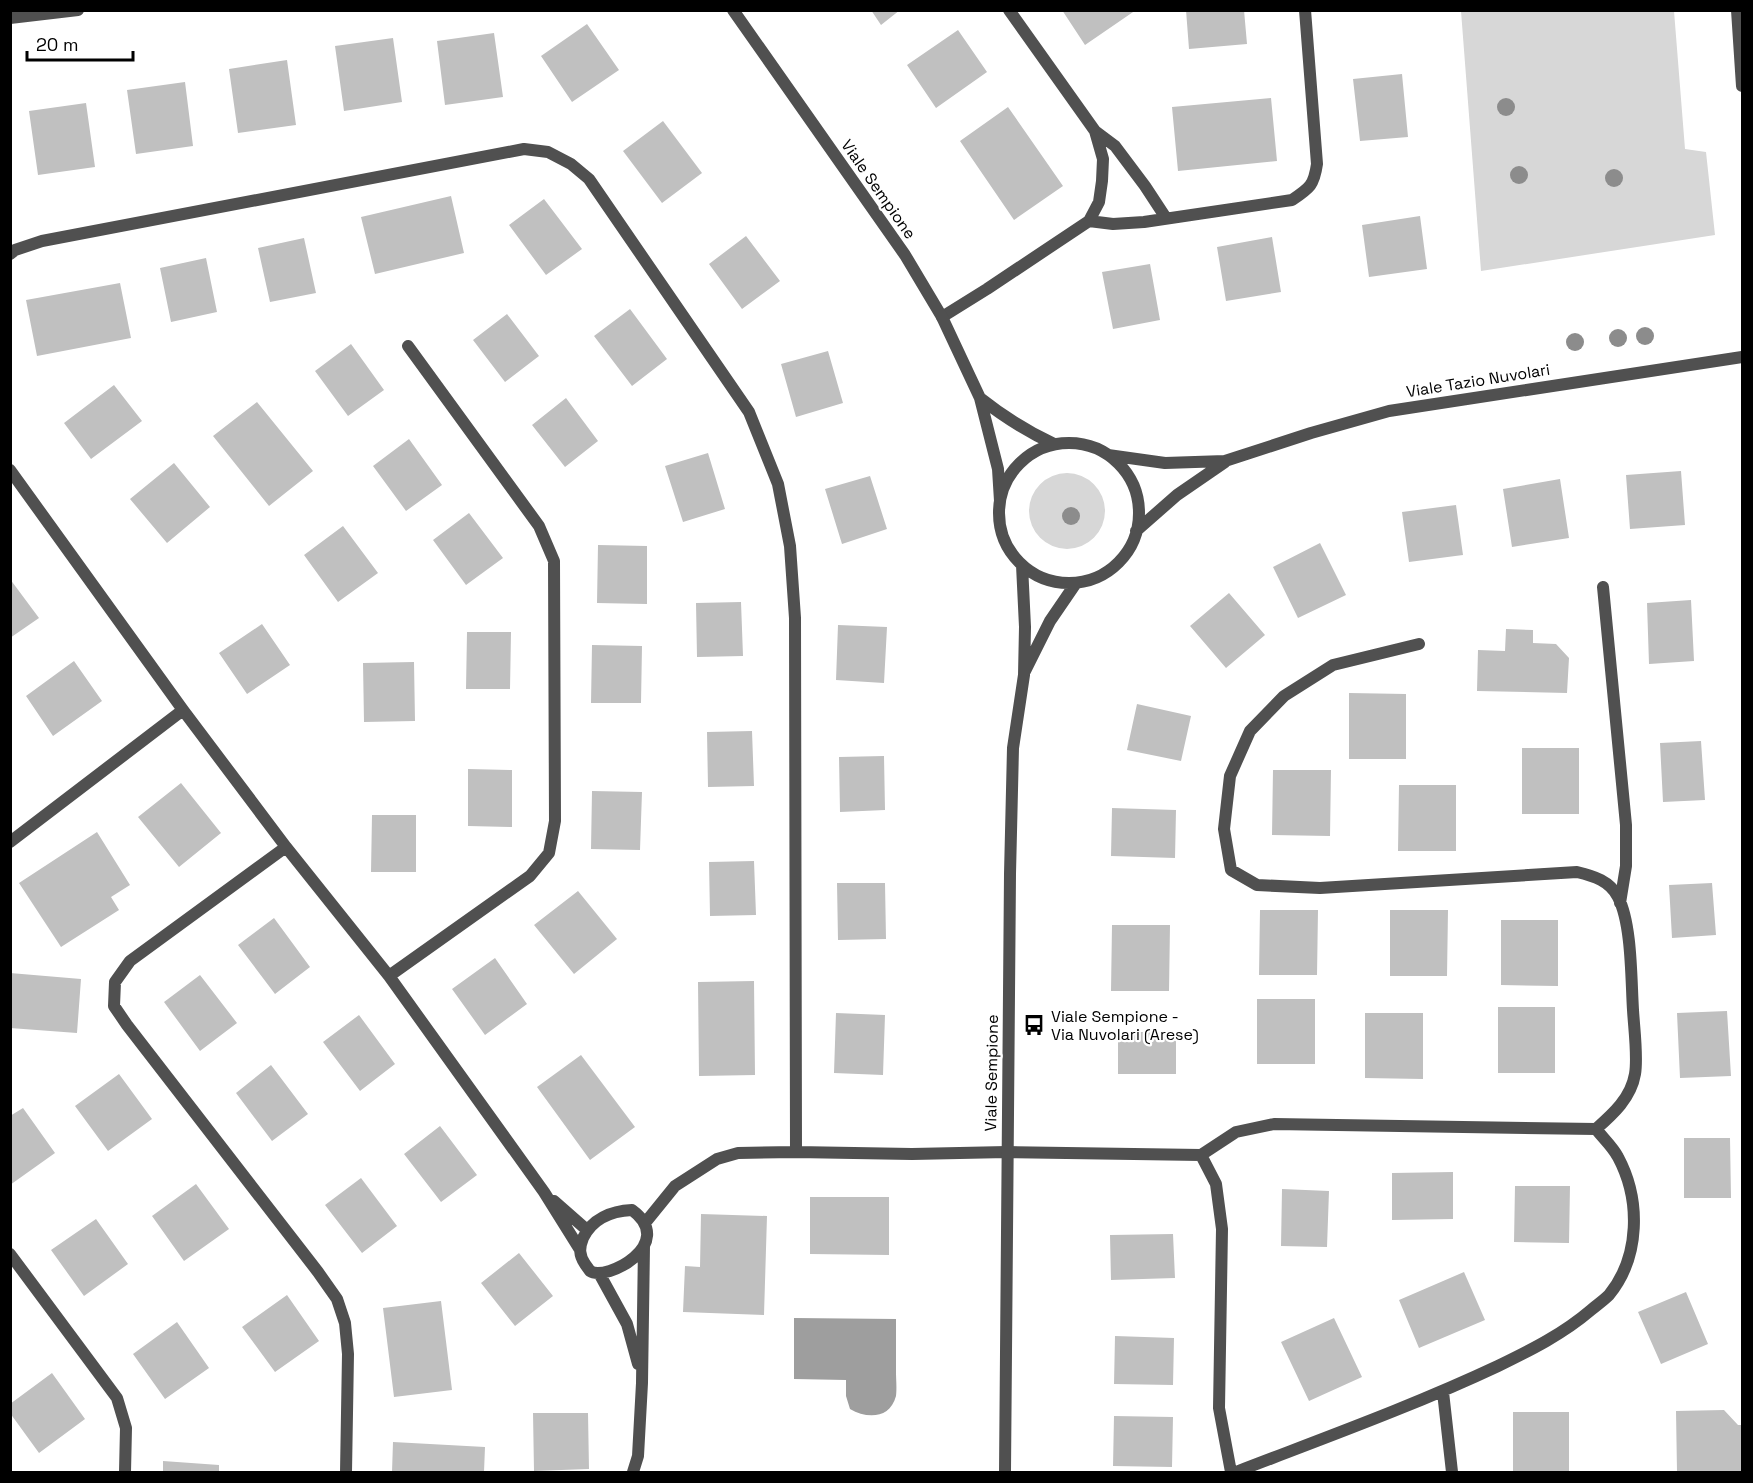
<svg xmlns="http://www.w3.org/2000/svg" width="1753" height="1483" viewBox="0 0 1753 1483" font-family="'Space Grotesk',sans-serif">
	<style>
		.green { fill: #d7d7d7 }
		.water { fill: #9e9e9e }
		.building { fill: #c0c0c0 }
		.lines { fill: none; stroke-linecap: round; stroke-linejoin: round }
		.lane { stroke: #505050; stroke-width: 12 }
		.street { stroke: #505050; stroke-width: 12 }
		.tree { fill: #8c8c8c }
		.labels { text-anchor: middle; stroke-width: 4.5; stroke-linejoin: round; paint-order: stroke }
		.street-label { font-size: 16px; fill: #000; stroke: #fff }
		.poi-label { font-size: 16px; fill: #000; stroke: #fff; text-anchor: start }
	</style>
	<rect width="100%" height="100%" fill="#fff"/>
	<path class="green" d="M1461 11H1674L1685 149 1706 152 1715 235 1481 271Z
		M1029 511a38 38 0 1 1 76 0a38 38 0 1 1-76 0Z"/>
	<path class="water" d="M794 1318 896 1319C896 1337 896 1354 896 1372 896 1379 897 1389 896 1396 890 1419 867 1419 850 1409L846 1396V1380L794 1379Z"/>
	<path class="building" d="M871 10H900L881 25Z
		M1062 10H1136L1085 45Z
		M1186 10H1244L1247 44 1189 49Z
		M587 24 619 70 572 102 541 56Z
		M958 30 987 72 936 108 907 65Z
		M494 33 503 97 445 105 437 41Z
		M393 38 402 102 344 111 335 46Z
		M287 60 296 125 238 133 229 69Z
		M1402 74 1408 137 1360 141 1353 79Z
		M185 82 193 146 136 154 127 90Z
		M1271 98 1277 161 1178 171 1172 107Z
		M86 103 95 167 38 175 29 111Z
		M1008 107 1063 186 1014 220 960 141Z
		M663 121 702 173 662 203 623 151Z
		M451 196 464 253 375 274 361 217Z
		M544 199 582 249 546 275 509 225Z
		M1420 216 1427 269 1369 277 1362 225Z
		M746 236 780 281 742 309 709 264Z
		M1272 237 1281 292 1226 301 1217 247Z
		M304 238 316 293 270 302 258 248Z
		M206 258 217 312 171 322 160 268Z
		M1150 264 1160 320 1113 329 1102 272Z
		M120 283 131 338 37 356 26 300Z
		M630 309 667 359 632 386 594 336Z
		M507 314 539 356 505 382 473 340Z
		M351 344 384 390 348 416 315 371Z
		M828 351 843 403 796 417 781 364Z
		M114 385 142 421 91 459 64 423Z
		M566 398 598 441 565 467 532 425Z
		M257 402 313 471 269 506 213 436Z
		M409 439 442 485 406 511 373 466Z
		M708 453 725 509 683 522 665 466Z
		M174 463 210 507 167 543 130 499Z
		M1681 471 1685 525 1630 529 1626 475Z
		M870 476 887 529 842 544 825 489Z
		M1560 479 1569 538 1512 547 1503 489Z
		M1456 505 1463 555 1409 562 1402 512Z
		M469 513 503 558 466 585 433 540Z
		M343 526 378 573 338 602 304 555Z
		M1320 543 1346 595 1298 618 1273 567Z
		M598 545 647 546V604L597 603Z
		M10 579 39 618 10 638Z
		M1229 593 1265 635 1226 668 1190 626Z
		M1691 600 1694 661 1649 664 1647 603Z
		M741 602 743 656 697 657 696 603Z
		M262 624 290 665 247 694 219 653Z
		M838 625 887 627 884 683 836 680Z
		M1506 629 1533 630V643L1556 644 1569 658 1567 693 1477 691 1478 650 1505 651Z
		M467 632H511L510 689H466Z
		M592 645 642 646 641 703H591Z
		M74 661 102 701 53 736 26 696Z
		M414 662 415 721 364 722 363 663Z
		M1349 693 1406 694V759H1349Z
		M1137 704 1191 716 1181 761 1127 750Z
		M752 731 754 786 708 787 707 732Z
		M1701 741 1705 800 1663 802 1660 743Z
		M1522 748H1579V814H1522Z
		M884 756 885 810 840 812 839 757Z
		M468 769 512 770V827L468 826Z
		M1273 770H1331L1330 836 1272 835Z
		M181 783 221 833 179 867 138 817Z
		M1399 785H1456V851H1398Z
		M592 791 642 792 640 850 591 849Z
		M1112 808 1176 810 1175 858 1111 856Z
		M372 815H416V872H371Z
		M97 832 130 885 111 897 119 910 61 947 19 883Z
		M754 861 756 915 710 916 709 862Z
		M837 883H885L886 939 838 940Z
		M1712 883 1716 935 1672 938 1669 885Z
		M578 891 617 939 574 974 534 925Z
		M1260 910H1318L1317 975H1259Z
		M1390 910H1448L1447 976H1390Z
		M274 918 310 967 275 994 238 945Z
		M1501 920H1558V986L1501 985Z
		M1112 925H1170L1169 991H1111Z
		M495 958 527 1004 485 1035 452 989Z
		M10 973 81 979 77 1033 10 1028Z
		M200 975 237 1023 200 1051 164 1002Z
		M754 981 755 1075 699 1076 698 982Z
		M1257 999H1315V1064H1257Z
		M1498 1007H1555V1073H1498Z
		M1727 1011 1731 1076 1680 1078 1677 1013Z
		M836 1013 885 1015 883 1075 834 1073Z
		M1365 1013H1423V1079L1365 1078Z
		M359 1015 395 1064 360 1091 323 1042Z
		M1118 1032H1176V1074H1118Z
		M581 1055 635 1127 590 1160 537 1087Z
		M271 1065 308 1114 272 1141 236 1093Z
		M119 1074 152 1119 108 1151 75 1106Z
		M23 1108 55 1153 10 1185V1116Z
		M440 1126 477 1175 441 1202 404 1154Z
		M1684 1138H1730L1731 1198H1684Z
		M1453 1172V1219L1392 1220V1173Z
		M361 1178 397 1226 362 1253 325 1205Z
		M196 1184 229 1229 184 1261 152 1216Z
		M1515 1186H1570L1569 1243 1514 1242Z
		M1282 1189 1329 1191 1327 1247 1281 1246Z
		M810 1197H889V1255L810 1254Z
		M701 1214 767 1216 764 1315 683 1312 685 1266 700 1267Z
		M96 1219 128 1264 84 1296 51 1250Z
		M1173 1234 1175 1278 1111 1280 1110 1235Z
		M519 1253 553 1296 515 1326 481 1283Z
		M1464 1272 1485 1320 1419 1348 1399 1300Z
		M1686 1292 1708 1344 1661 1364 1638 1312Z
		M287 1295 319 1341 275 1372 242 1327Z
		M441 1301 452 1390 394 1397 383 1308Z
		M1334 1318 1362 1377 1309 1401 1281 1342Z
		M177 1322 209 1368 165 1399 133 1354Z
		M1115 1336 1174 1338 1173 1385 1114 1384Z
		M52 1373 85 1419 39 1453 10 1413V1404Z
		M1724 1410 1738 1425H1742V1472H1677L1676 1411Z
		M1513 1412H1569V1472H1513Z
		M533 1413H588L589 1469 534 1471Z
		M1114 1416 1173 1417 1172 1467 1113 1466Z
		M393 1442 485 1447 484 1472H392Z
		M163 1461 219 1465V1472H163Z"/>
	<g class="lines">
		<path class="lane" d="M1009 10 1095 131 1115 146 1145 186 1166 218
			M1095 131 1103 159 1102 181 1099 202 1089 221 1113 224 1144 222 1292 200C1310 188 1314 185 1317 164L1305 10
			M10 254 15 250 42 241 524 149 548 152 571 164 589 179 749 412 778 484 790 546 795 618 796 1152
			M942 317 987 289 1089 221
			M10 470 183 710 286 847 389 976 544 1192 579 1248
			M1603 587 1626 825V866L1620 903
			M10 842 183 710
			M286 847 130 961 115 982 114 1006 127 1025 318 1272 337 1299 345 1323 348 1354 346 1472
			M389 976 530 876 549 853 555 821 554 561 539 526 408 346
			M1201 1155 1216 1184 1222 1229 1219 1408 1231 1472
			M554 1201 587 1230
			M632 1210C678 1244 606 1282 590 1271 590 1271 585 1264 585 1264 579 1255 579 1248 583 1238 592 1219 611 1211 632 1210Z
			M645 1223 675 1186 717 1159 738 1153 796 1152 912 1154 1007 1152 1201 1155 1236 1132 1274 1124 1596 1129C1613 1114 1631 1098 1635 1074 1638 1057 1634 1028 1633 1010 1631 979 1632 924 1618 897 1610 881 1594 876 1577 872L1320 888 1257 885 1231 870 1224 829 1230 776 1250 731 1284 696 1333 665 1419 644
			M10 1254 117 1398 126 1428 125 1472
			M599 1273 627 1324 638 1364
			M1443 1392 1452 1472
			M633 1472 638 1456 642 1383 644 1246
			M1236 1472C1324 1438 1413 1406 1498 1366 1531 1350 1563 1334 1591 1310 1597 1305 1604 1300 1609 1295 1640 1257 1641 1200 1618 1157 1613 1147 1603 1138 1596 1129"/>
		<path class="street" d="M733 10 905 255 942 317 980 398 998 469 1000 501
			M1737 10 1742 86
			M10 18 78 10
			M980 398C1004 417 1026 431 1054 444
			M999 513a70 70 0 1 1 140 0a70 70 0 1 1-140 0Z
			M1108 455 1165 463 1225 461 1311 433 1389 411 1742 357
			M1136 531 1177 495 1225 462
			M1025 671 1050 621 1076 583
			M1005 1472 1010 874 1013 748 1024 675 1025 627 1022 565"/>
	</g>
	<g class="tree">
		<circle cx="1506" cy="107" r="9"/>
		<circle cx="1519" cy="175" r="9"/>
		<circle cx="1614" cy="178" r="9"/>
		<circle cx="1645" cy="336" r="9"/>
		<circle cx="1618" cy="338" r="9"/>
		<circle cx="1575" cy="342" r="9"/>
		<circle cx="1071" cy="516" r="9"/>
	</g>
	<defs>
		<symbol id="bus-bare" viewBox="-9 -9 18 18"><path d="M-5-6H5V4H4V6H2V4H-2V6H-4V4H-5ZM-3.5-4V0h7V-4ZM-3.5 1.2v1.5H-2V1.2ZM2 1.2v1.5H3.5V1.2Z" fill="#000" stroke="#fff" stroke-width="2.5" paint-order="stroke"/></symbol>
	</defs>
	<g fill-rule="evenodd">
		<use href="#bus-bare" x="1019" y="1010" width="30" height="30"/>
	</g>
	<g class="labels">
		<g class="street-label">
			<text transform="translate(879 189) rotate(55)" y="6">Viale Sempione</text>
			<text transform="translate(1478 380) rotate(-9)" y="6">Viale Tazio Nuvolari</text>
			<text transform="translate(991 1073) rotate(-89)" y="6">Viale Sempione</text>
		</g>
		<g class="poi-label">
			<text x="1051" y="1022">Viale Sempione -<tspan x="1051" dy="18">Via Nuvolari (Arese)</tspan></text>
		</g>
	</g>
	<rect width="1753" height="1483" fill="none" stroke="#000000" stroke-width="24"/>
	<path d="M27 51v9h106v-9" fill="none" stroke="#000000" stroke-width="3"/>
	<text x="36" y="51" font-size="18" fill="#000000" stroke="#ffffff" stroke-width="4.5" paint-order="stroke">20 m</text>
</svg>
